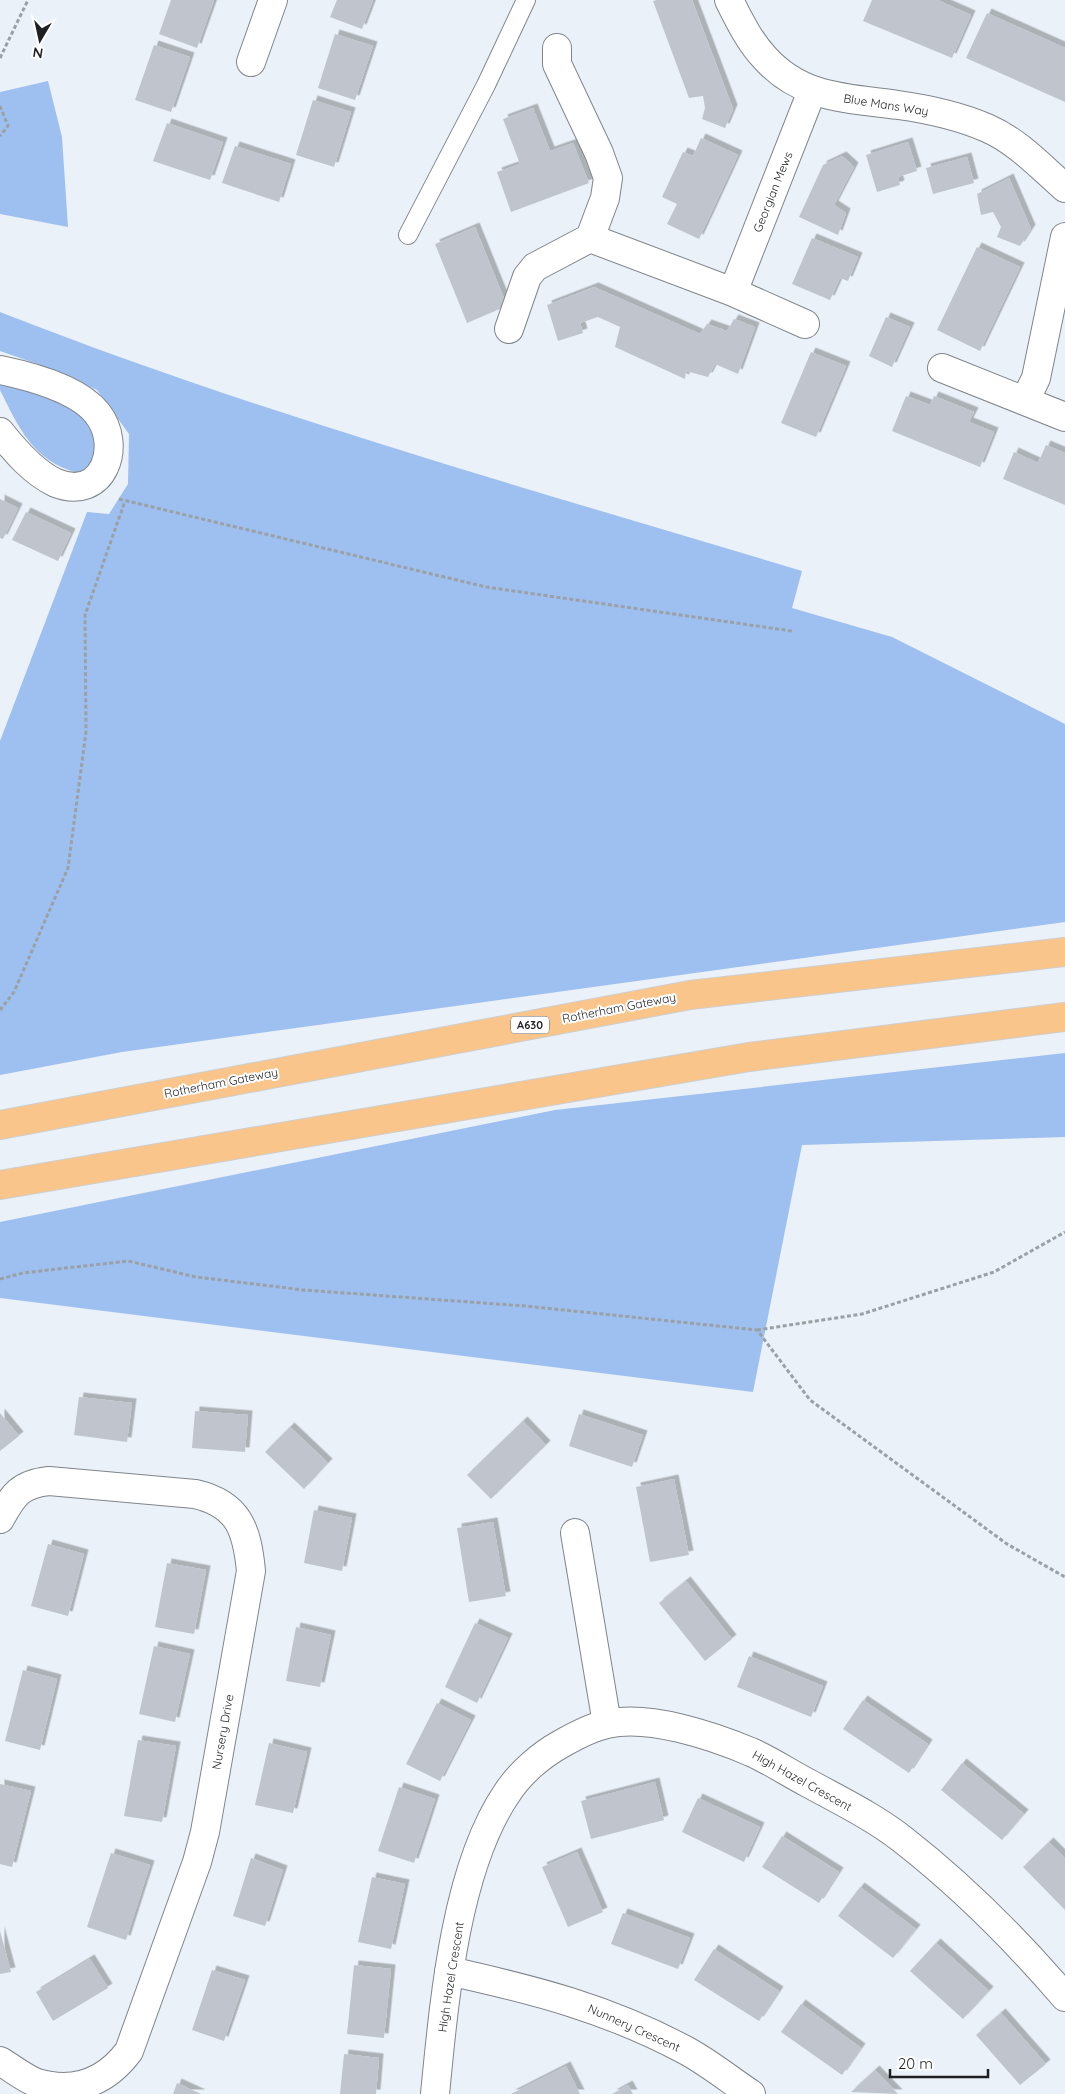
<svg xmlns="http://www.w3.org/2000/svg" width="1065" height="2094" viewBox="0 0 1065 2094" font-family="Quicksand,sans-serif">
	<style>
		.green { fill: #9ec0f0 }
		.building { fill: #c0c5cd; filter: url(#shadow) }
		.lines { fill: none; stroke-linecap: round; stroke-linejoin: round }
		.lane-casing { stroke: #80858c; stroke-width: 20 }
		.street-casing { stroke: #80858c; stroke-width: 30 }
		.highway-casing { stroke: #cdcece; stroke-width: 30 }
		.path { stroke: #9ba0a5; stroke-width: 3; stroke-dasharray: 4 2.5; stroke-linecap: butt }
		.lane { stroke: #fff; stroke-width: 18 }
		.street { stroke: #fff; stroke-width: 28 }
		.highway { stroke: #f9c58b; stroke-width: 28 }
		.labels { text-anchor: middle; stroke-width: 4; stroke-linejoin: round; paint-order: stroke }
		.shield { fill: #fff; stroke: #616264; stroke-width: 1 }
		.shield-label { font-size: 11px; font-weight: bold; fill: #1d1f22 }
		.street-label { font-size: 12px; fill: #1d1f22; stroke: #fff }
	</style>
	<defs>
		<filter id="shadow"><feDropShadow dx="4.5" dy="-4.5" stdDeviation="0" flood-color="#0004"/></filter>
	</defs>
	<rect width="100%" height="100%" fill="#ebf1f8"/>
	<path class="green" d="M48 81 62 137 68 227 0 214V92Z
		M0 312C262 415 534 490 802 571L792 608 892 637 1065 724V922L122 1052 0 1075V741L87 512 109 514 128 484 129 434 97 390 46 367 0 351Z
		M0 382 67 403 91 423 99 447 90 465 78 473C33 461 19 428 0 390Z
		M1065 1053V1137L802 1145 753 1392 0 1298V1222L555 1110Z"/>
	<path class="building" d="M171 0H214L197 48 159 34Z
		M337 0H373L362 29 330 17Z
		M657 0H692L733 109 725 128 702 119 705 108 703 96 689 98 653 1Z
		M872 0H937L971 15 952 58 863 21Z
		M987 13 1065 48V102L966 58Z
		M335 34 373 46 355 100 318 88Z
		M154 45 190 57 171 112 135 100Z
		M313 100 351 112 334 167 296 155Z
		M533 108 550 151 573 143 589 183 511 212 497 172 520 164 503 119Z
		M167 123 223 142 210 180 153 161Z
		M701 138 738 155 699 239 667 224 677 204 662 197 683 152 693 156Z
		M908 142 917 171 898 177 900 185 877 192 866 155Z
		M235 146 291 164 279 202 222 183Z
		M842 156 854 167 834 205 846 213 838 235 799 217 823 165Z
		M967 157 974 183 933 194 926 168Z
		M1009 178 1031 229 1020 246 997 237 1001 227 993 212 981 215 977 194Z
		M475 227 507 306 467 323 435 244Z
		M812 238 858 257 848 281 840 278 830 300 792 284Z
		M977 247 1020 267 980 351 937 330Z
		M594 287 700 334 707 324 727 331 734 319 755 327 738 374 715 364 708 377 686 371 685 379 615 347 620 327 598 317 580 323 583 333 558 341 547 305Z
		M886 317 910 327 892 367 869 356Z
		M811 352 846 366 816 437 781 423Z
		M906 396 930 405 934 396 974 412 969 422 994 432 980 467 892 431Z
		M1046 445 1065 453V505L1003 479 1014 452 1038 463Z
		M0 499 18 508 3 539 0 538Z
		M26 512 71 533 58 561 12 540Z
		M79 1397 132 1403 127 1442 74 1435Z
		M195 1411 248 1415 245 1452 192 1448Z
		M0 1413 19 1436 0 1451Z
		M579 1414 643 1435 632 1467 569 1446Z
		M523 1421 546 1445 491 1499 467 1475Z
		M290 1427 328 1463 304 1489 265 1452Z
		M674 1479 689 1555 650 1562 636 1487Z
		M314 1510 352 1518 342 1571 304 1563Z
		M493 1522 506 1596 469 1602 457 1528Z
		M48 1544 84 1554 68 1616 31 1606Z
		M167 1563 206 1570 194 1634 155 1627Z
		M686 1581 732 1639 705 1661 659 1603Z
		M475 1623 508 1638 477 1703 445 1687Z
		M296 1627 331 1635 320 1687 286 1681Z
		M154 1646 190 1654 175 1722 139 1714Z
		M749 1656 823 1686 811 1717 737 1687Z
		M23 1670 57 1679 40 1750 5 1741Z
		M863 1700 928 1744 909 1773 843 1729Z
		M437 1703 471 1720 440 1781 406 1764Z
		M138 1740 176 1746 162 1822 124 1816Z
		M269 1743 307 1752 293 1813 255 1805Z
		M962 1763 1024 1814 1002 1840 941 1790Z
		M655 1782 664 1820 591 1839 581 1801Z
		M0 1784 31 1791 12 1867 0 1864Z
		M399 1787 435 1799 414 1863 378 1851Z
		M698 1798 760 1827 744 1862 682 1832Z
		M782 1836 839 1872 819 1903 762 1867Z
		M1049 1842 1065 1858V1910L1023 1867Z
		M577 1852 603 1912 568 1927 542 1867Z
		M111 1853 150 1865 126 1940 87 1927Z
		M251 1858 283 1870 265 1926 233 1916Z
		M372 1877 405 1884 391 1949 358 1942Z
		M860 1887 916 1929 893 1958 838 1916Z
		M623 1913 690 1938 678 1969 611 1944Z
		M0 1931 11 1972 0 1974Z
		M936 1943 989 1991 963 2019 910 1971Z
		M714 1949 779 1991 759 2021 694 1980Z
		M90 1959 108 1988 53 2021 36 1992Z
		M354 1965 391 1969 384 2038 347 2034Z
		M212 1970 245 1980 224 2041 192 2030Z
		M801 2004 861 2048 842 2075 781 2032Z
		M1001 2013 1046 2064 1020 2085 976 2035Z
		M344 2054 379 2058 376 2094H340Z
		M566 2066 580 2094H511Z
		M875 2070 898 2094 851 2092Z
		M177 2083 201 2094H173Z
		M628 2085 633 2094H612Z"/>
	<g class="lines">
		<defs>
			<path id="lane" d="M408 235 486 85 526 0"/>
			<path id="street" d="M729 0C739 20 749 41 765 58 802 99 848 98 898 105 927 109 959 116 987 128 1017 141 1040 166 1065 188
				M251 62 273 0
				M590 238 733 292 805 324
				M733 292 812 91
				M509 329 527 277 535 267 590 238 605 198 608 178 599 153 557 64V48
				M942 368 1065 417
				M0 370C29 376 78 389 97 413 123 445 104 502 56 483 34 473 15 451 0 432
				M1025 401 1036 378 1065 237
				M0 1519C13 1495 20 1484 49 1481L195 1494C239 1504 247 1530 251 1571L205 1832 197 1862 129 2051C106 2082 75 2094 37 2083 24 2078 12 2068 0 2061
				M575 1533 607 1724
				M449 1971C535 1990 609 2009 687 2051 709 2063 730 2080 751 2094
				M435 2094C444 2003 455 1869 507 1793 520 1773 541 1755 561 1744 575 1736 592 1727 607 1724 648 1714 713 1736 751 1752 771 1761 789 1773 808 1783 839 1800 874 1817 902 1839 961 1885 1016 1940 1065 1997"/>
			<path id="highway" d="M0 1125 690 995 1065 952
				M0 1185 749 1057 1065 1017"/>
		</defs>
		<use href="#lane" class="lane-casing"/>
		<use href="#street" class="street-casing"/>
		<use href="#highway" class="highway-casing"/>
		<path class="path" d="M0 58 28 0
			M0 106 8 126 0 136
			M119 499 486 587 792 631
			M0 1010 14 992 68 868 86 732 85 615 125 501
			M0 1279 23 1273 128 1261 196 1277 304 1290 525 1306 757 1330 810 1400 1007 1544 1065 1577
			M757 1330 862 1314 994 1272 1065 1232"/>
		<use href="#lane" class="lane"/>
		<use href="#street" class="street"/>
		<use href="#highway" class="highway"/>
	</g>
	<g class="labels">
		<rect class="shield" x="511" y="1016.5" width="38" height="17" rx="4"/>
		<g class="shield-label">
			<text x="530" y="1029">A630</text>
		</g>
		<g class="street-label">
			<text transform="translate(886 105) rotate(9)" y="4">Blue Mans Way</text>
			<text transform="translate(773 192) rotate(-68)" y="4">Georgian Mews</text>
			<text transform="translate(619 1008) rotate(-11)" y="4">Rotherham Gateway</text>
			<text transform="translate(221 1083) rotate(-11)" y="4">Rotherham Gateway</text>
			<text transform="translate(223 1732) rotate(-80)" y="4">Nursery Drive</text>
			<text transform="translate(802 1781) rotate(29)" y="4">High Hazel Crescent</text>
			<text transform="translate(451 1977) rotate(-81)" y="4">High Hazel Crescent</text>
			<text transform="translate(634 2028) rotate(24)" y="4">Nunnery Crescent</text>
		</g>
	</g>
	<g transform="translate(40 40) rotate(189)" stroke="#ffffff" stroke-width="4" paint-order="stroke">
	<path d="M0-4L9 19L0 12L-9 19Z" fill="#1d1f22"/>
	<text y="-8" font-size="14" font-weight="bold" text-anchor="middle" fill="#1d1f22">N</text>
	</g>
	<path d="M890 2069v8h98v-8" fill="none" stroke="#1d1f22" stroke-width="2.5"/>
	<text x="898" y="2069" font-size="15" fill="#1d1f22" stroke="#ffffff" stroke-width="4" paint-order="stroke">20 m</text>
</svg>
